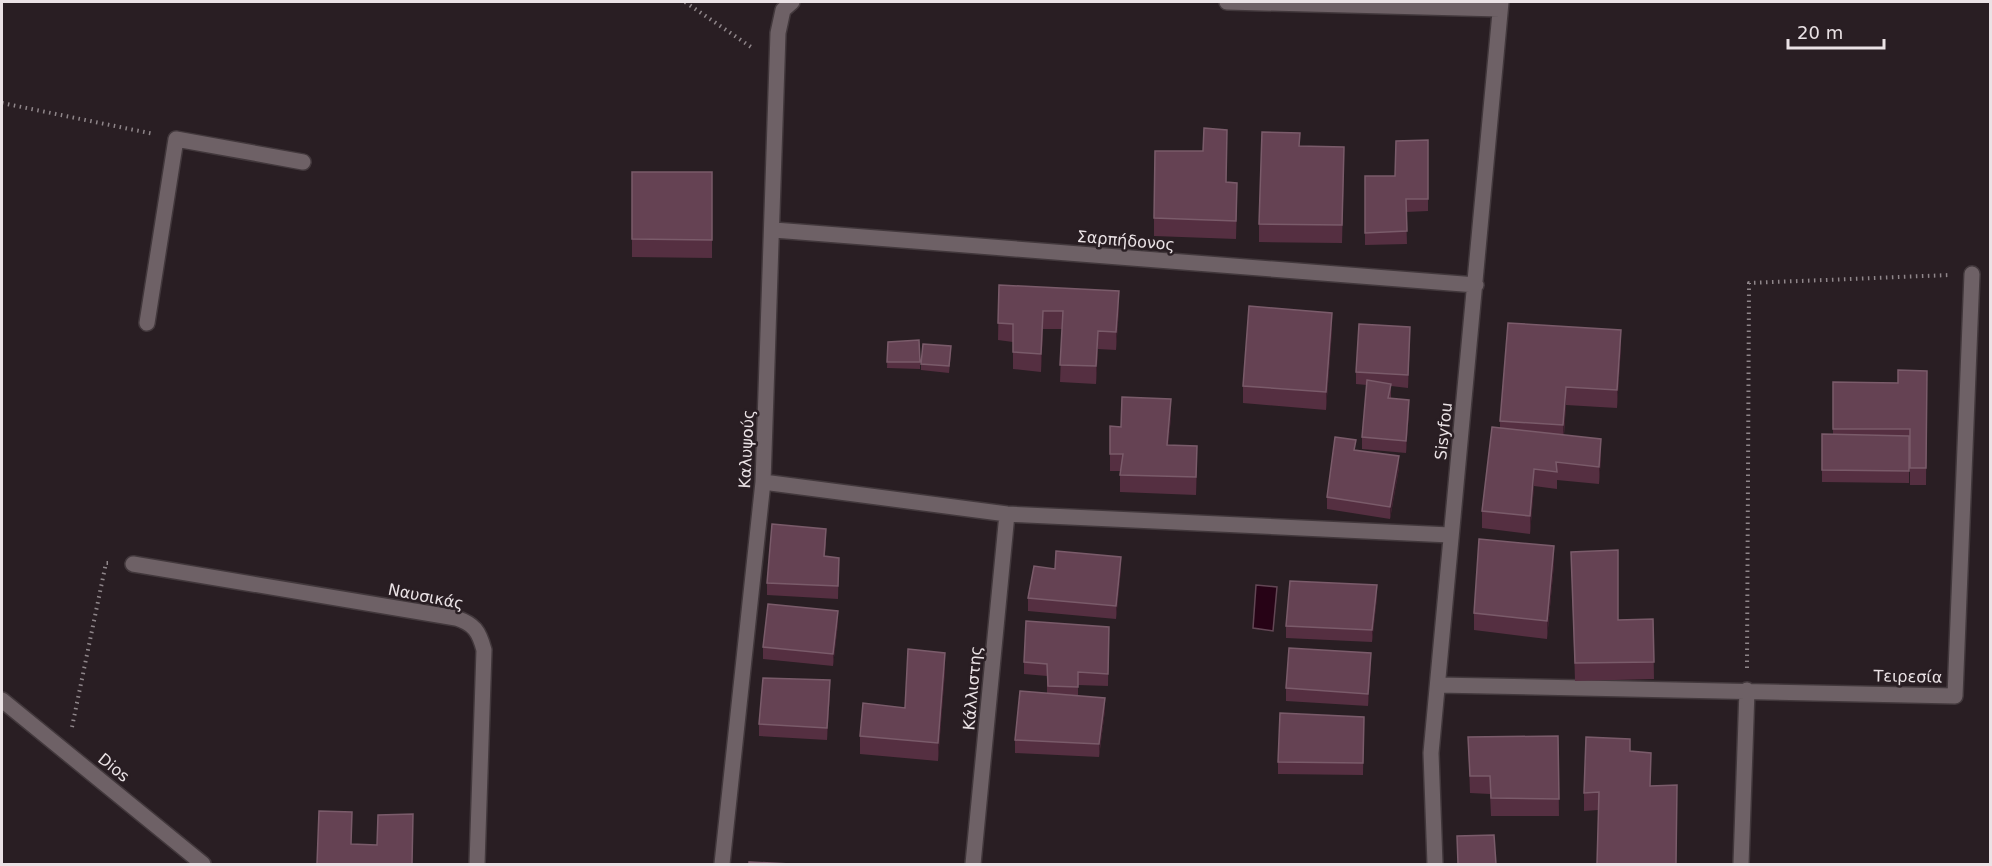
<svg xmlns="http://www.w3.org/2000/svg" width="1992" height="866" viewBox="0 0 1992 866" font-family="'DejaVu Sans',sans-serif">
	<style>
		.water { fill: #270316; stroke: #624654; stroke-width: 1.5 }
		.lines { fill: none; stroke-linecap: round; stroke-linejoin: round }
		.street-casing { stroke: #42383c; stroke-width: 18 }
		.path { stroke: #8f868a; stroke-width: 4; stroke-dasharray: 1.5 4.5; stroke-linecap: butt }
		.street { stroke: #6e6166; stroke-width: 15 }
		.wall { fill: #552f41 }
		.shaded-wall { fill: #3d202e }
		.building { fill: #654253; stroke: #7a5b6a; stroke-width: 1.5 }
		.labels { text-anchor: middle; stroke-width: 5; stroke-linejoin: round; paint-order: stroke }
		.street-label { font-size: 16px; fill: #eae2e5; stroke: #291e23 }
	</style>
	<rect width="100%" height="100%" fill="#291e23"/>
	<path class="water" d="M1256 585 1277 587 1273 631 1253 628Z"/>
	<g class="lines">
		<defs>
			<path id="street" d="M1227 2 1500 9
				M774 230 1476 285
				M147 323 176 139 303 162
				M763 482 1007 514 1450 535
				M133 564 456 618C474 624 479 631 484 650L477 864
				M1438 685 1955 696 1972 274
				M2 700 203 864
				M722 864 763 482 778 33 783 10 792 2
				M973 864 1007 514
				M1435 864 1431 753 1501 2
				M1741 864 1747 690"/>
		</defs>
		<use href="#street" class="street-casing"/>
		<path class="path" d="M685 2 754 49
			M2 103 154 134
			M1747 668 1749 283 1950 275
			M72 727 106 563H111"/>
		<use href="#street" class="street"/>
	</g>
	<path class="wall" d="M1428 140V211L1406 212 1407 244 1365 245V176H1395Z
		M1300 146 1344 165 1342 243 1259 242V224Z
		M632 172H712V258L632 257Z
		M1227 182 1237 201 1236 239 1154 236V218Z
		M999 285 1119 309 1116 350 1098 349 1096 384 1060 382 1062 329H1043L1041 372 1013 369V342L998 340Z
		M1332 331 1326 410 1243 403V386Z
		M1410 339 1408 388 1391 386V398L1409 412 1406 453 1362 449V437L1367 385 1356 384V372Z
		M888 342 920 362V369L887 368Z
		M1621 347 1617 408 1566 405 1564 435 1601 457 1599 484 1557 480V489L1534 486 1530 534 1482 528V511L1500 428V421Z
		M951 352 949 373 921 370V364Z
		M1927 371 1926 485H1910V447H1909V483L1822 482V434L1833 435V382L1898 383Z
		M1171 417 1168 445 1197 464 1196 495 1120 492V471H1110V426L1121 427Z
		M1356 450 1399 468 1390 519 1327 509V497Z
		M826 541 825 556 839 558 838 599 767 595V583Z
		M1571 552 1618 620 1653 619 1654 679 1575 681Z
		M1554 564 1547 639 1474 630V613Z
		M1055 569H1121L1116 619 1028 611V598Z
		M1377 597 1372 642 1286 638V626Z
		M838 623 833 666 763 659V647Z
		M1109 627 1108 686 1078 685V696L1105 710 1099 757 1015 753V740L1047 693V676L1024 674V662Z
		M1371 665 1368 706 1286 701V688Z
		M945 671 938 761 860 754V736L905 708Z
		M830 692 827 740 759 736V724Z
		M1364 717 1363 775 1278 774V762Z
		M1558 736 1559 816H1491L1490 794 1470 793 1468 737Z
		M1630 751 1651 770 1650 786 1598 810 1584 811V793Z"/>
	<path class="shaded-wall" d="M1119 291V309L1116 350V332Z
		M1043 311V329L1041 372V354Z
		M1332 313V331L1326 410V392Z
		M1410 327V339L1408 388V375Z
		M1621 330V347L1617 408V390Z
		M1098 331V349L1096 384V366Z
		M1566 387V405L1563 443V425Z
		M1171 399V417L1167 463V445Z
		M1409 400V412L1406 453V441Z
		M1601 439V457L1599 484V467Z
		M1197 446V464L1196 495V477Z
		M1399 456V468L1390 519V507Z
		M1534 469V486L1530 534V516Z
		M1554 546V564L1547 639V621Z
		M1121 557V569L1116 619V606Z
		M1377 585V597L1372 642V630Z
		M838 611V623L833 666V654Z
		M945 653V671L938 761V743Z
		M1371 653V665L1368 706V694Z
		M830 680V692L827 740V728Z
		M1105 698V710L1099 757V744Z"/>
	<path class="building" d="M1204 128 1227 130 1226 182 1237 183 1236 221 1154 218 1155 151H1203Z
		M1262 132 1300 133 1299 146 1344 147 1342 225 1259 224Z
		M1428 140V199H1406L1407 231 1365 233V176H1395L1396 141Z
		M632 172H712V240L632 239Z
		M999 285 1119 291 1116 332 1098 331 1096 366 1060 365 1063 311H1043L1041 354 1013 352V324L998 323Z
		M1249 306 1332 313 1326 392 1243 386Z
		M1508 323 1621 330 1617 390 1566 387 1563 425 1500 421Z
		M1359 324 1410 327 1408 375 1356 372Z
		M919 340 920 362H887L888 342Z
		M923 344 951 346 949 366 921 364Z
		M1898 370 1927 371 1926 468H1910V429H1833V382L1898 383Z
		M1367 380 1391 384 1388 398 1409 400 1406 441 1362 437Z
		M1122 397 1171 399 1167 445 1197 446 1196 477 1120 475 1123 454H1110V426L1121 427Z
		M1492 427 1601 439 1599 467 1556 462 1557 472 1534 469 1530 516 1482 511Z
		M1822 434 1909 436V471L1822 470Z
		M1335 437 1356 440 1354 450 1399 456 1390 507 1327 497Z
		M772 524 826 529 824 556 839 558 838 586 767 583Z
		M1479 539 1554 546 1547 621 1474 613Z
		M1618 550V620L1653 619 1654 662 1575 663 1571 552Z
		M1056 551 1121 557 1116 606 1028 598 1034 566 1055 569Z
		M1290 581 1377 585 1372 630 1286 626Z
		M768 604 838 611 833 654 763 647Z
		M1026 621 1109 627 1108 674 1078 672V687L1048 686 1047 664 1024 662Z
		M1289 648 1371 653 1368 694 1286 688Z
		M908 649 945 653 938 743 860 736 863 703 905 708Z
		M763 678 830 680 827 728 759 724Z
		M1020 691 1105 698 1099 744 1015 740Z
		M1280 713 1364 717 1363 763 1278 762Z
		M1558 736 1559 799 1491 798 1490 776H1470L1468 737Z
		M1586 737 1630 739V751L1651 753 1650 786 1677 785 1676 864H1597L1599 792 1584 793Z
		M319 811 352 812 351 844 377 845 378 815 413 814 412 864H317Z
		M1494 835 1496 864H1458L1457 836Z
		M749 862 791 864H749Z"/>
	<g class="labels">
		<g class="street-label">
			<text transform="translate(1126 240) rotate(5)" y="6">Σαρπήδονος</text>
			<text transform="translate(1443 431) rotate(-84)" y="6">Sisyfou</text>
			<text transform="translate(746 449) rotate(-87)" y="6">Καλυψούς</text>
			<text transform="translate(426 596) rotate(11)" y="6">Ναυσικάς</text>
			<text transform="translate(1908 676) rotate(1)" y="6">Τειρεσία</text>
			<text transform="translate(972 688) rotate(-85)" y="6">Κάλλιστης</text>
			<text transform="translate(114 767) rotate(39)" y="6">Dios</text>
		</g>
	</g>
	<rect width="1992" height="866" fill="none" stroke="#eae2e5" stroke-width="6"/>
	<path d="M1788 39v9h96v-9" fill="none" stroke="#eae2e5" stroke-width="3"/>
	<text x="1797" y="39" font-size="18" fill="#eae2e5" stroke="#291e23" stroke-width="4.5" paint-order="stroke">20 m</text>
</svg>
